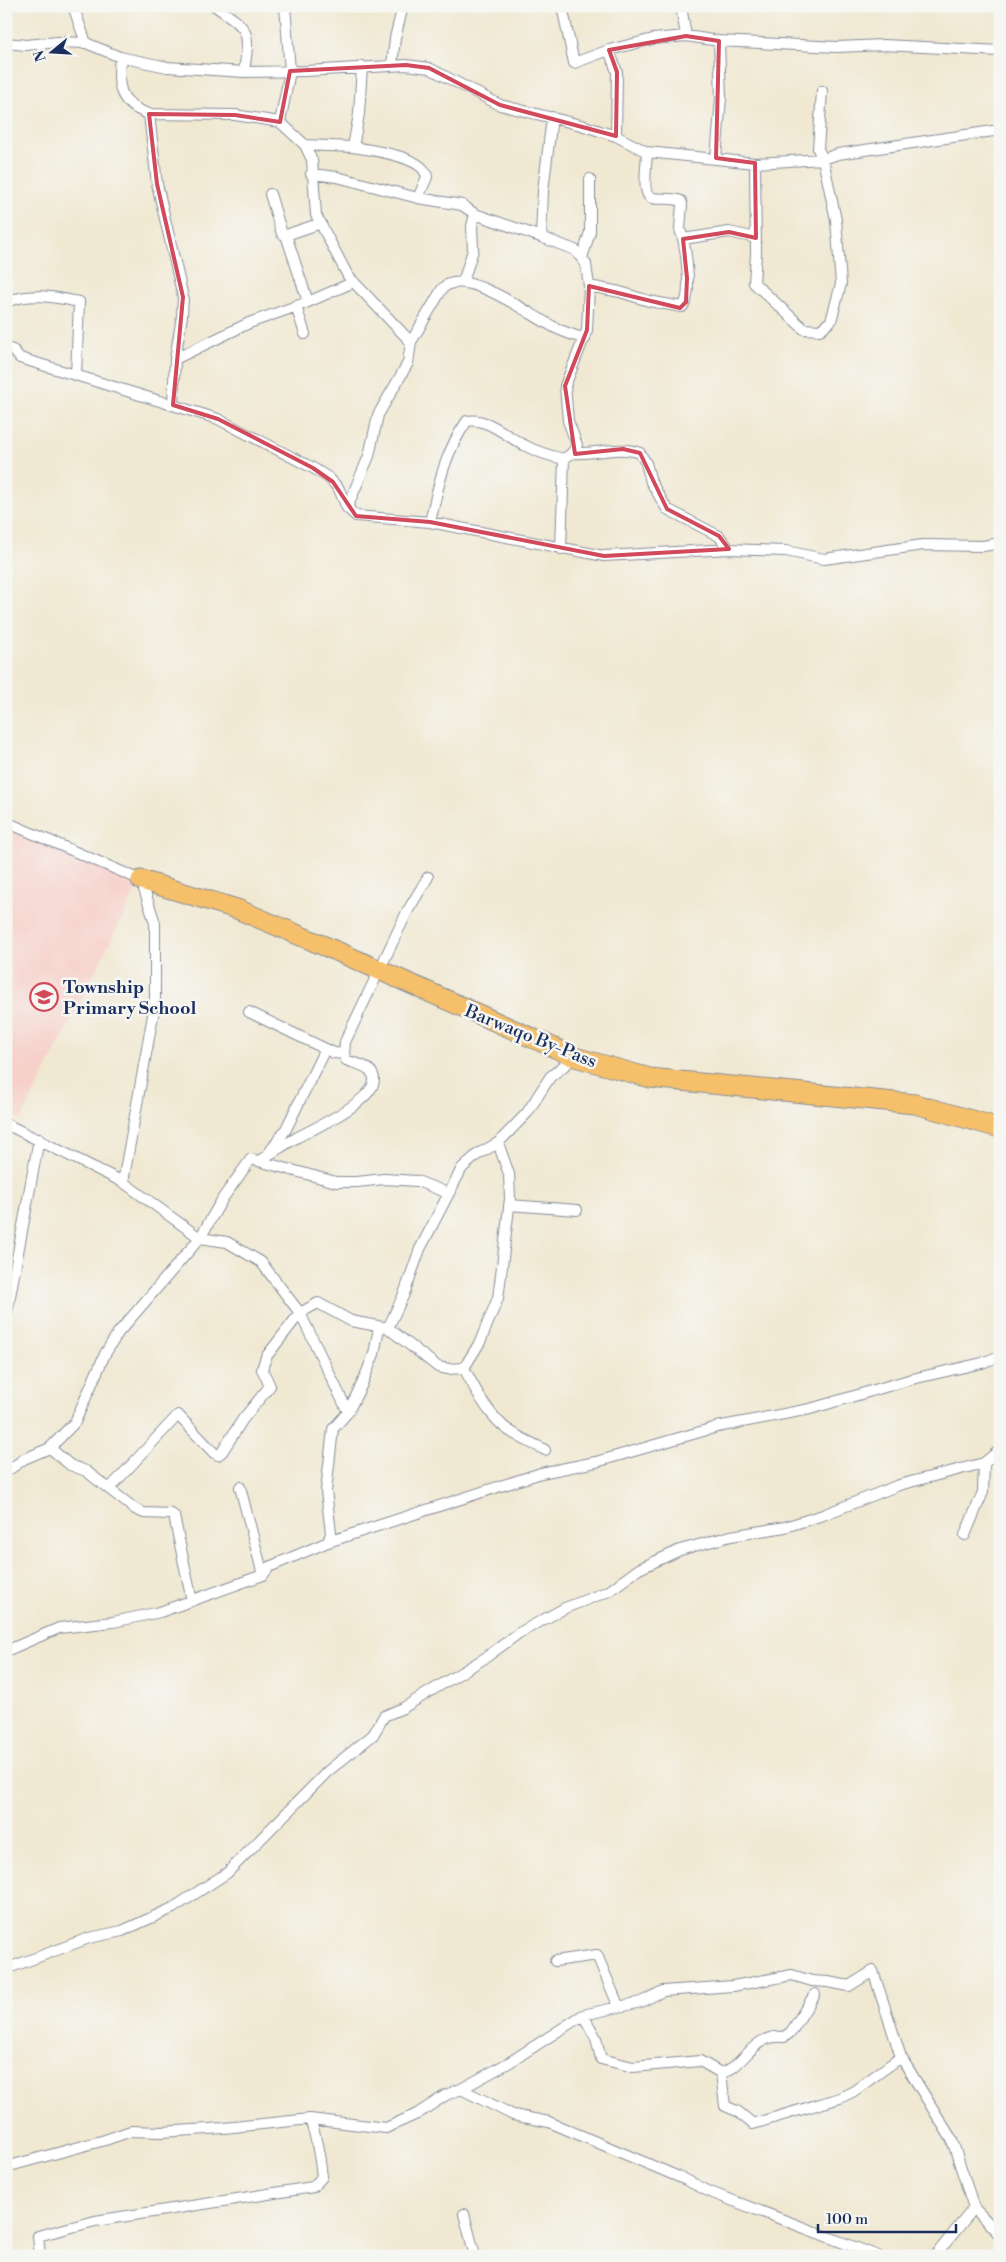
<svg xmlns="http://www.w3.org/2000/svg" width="1006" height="2262" viewBox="0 0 1006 2262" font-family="'Libre Bodoni',serif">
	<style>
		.built { fill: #f7d0ca }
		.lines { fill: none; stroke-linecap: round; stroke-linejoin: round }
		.street-casing { stroke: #868c98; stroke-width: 12 }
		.highway-casing { stroke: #868c98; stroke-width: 21 }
		.street { stroke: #fff; stroke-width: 10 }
		.highway { stroke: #f6c06b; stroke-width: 19 }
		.marked { fill: none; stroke: #d1495b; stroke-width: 4; stroke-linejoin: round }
		.labels { text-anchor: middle; stroke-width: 5; stroke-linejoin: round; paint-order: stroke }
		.poi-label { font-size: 18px; font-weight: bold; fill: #1b2f5e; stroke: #f6f6f2; text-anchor: start }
		.street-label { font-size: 18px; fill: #1b2f5e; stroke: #f6f6f2 }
	</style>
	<rect width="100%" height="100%" fill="#f6f6f2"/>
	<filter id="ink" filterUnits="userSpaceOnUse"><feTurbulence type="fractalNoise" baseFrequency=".02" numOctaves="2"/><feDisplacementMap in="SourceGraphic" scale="10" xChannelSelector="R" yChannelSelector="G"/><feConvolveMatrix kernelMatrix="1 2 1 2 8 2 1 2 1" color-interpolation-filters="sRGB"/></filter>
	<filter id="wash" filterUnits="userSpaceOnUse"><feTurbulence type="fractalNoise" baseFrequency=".0096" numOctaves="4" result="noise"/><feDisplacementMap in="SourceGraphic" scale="20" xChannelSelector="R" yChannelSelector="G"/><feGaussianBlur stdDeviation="1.12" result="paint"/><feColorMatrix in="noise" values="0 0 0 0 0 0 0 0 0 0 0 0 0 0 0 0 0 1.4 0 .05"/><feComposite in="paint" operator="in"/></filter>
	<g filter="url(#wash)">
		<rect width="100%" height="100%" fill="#f0e8d1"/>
		<path class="built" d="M6 820 141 880 21 1120 6 1113Z"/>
	</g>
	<g filter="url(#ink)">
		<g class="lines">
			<defs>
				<path id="street" d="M73 6 86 43
					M215 6C250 30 250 30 244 72
					M285 6 290 71 280 122 305 145 312 160 316 215 348 276 411 342 408 363 378 415 369 456 347 508
					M562 6 574 63 609 50 653 39 686 36 719 41 837 47 884 45 1000 51
					M681 6 686 36
					M6 43 26 45 58 42 86 43 120 57 167 67 244 72 307 71 406 65 429 68 500 105 581 125 616 136 647 152 755 163 823 159 838 154 1000 130
					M609 50 617 72 616 136
					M120 57C117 85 118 104 149 114L235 115 280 122
					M392 65 395 38 403 6
					M149 114 157 184 183 297 182 316 175 359 173 405
					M552 117 543 191 541 237 575 250 586 264 587 272 589 286 587 330 565 386 568 421 577 445 572 453 564 459 561 549
					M305 145 353 147 359 114 362 66
					M353 147C370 150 424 156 427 177L418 198
					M647 152C647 162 641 196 652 198 662 200 672 197 681 201L682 204 680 229 683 239 729 232 756 238
					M716 158 721 98 719 41
					M755 163 756 254 754 283 804 329 820 330 831 321 841 284 836 220 823 159 818 149 822 91
					M311 174 337 177 418 198 462 205 475 214 541 237
					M270 194 282 234 286 235 321 223
					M286 235 308 302
					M582 258 590 232V179
					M463 282 473 250 472 226 475 214
					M589 286 620 292 649 301 682 307C693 298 686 252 683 239
					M6 302C31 292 54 297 79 302L76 375
					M296 306 305 334
					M411 342 442 289C464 265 530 315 552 326 562 332 574 335 585 339
					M6 348 13 350 20 358 218 419 313 468 329 478 339 489 347 508 356 516 430 522 604 556 729 549 786 551 824 559 923 545 983 546 1000 543
					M175 359 249 323 308 302 354 282
					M572 453C595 455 617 445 640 453L646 463 651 482 667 509 719 536 729 549
					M430 522C439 484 444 454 467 421 488 417 507 437 524 445 537 452 550 456 564 459
					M6 822 141 880 155 923V1004L123 1182
					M249 1012 334 1053 344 1054
					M6 1124 123 1182 200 1238 227 1242 261 1262 300 1313 348 1412
					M269 1153 286 1129 325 1049
					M260 1160C272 1153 284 1145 296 1138 312 1129 383 1098 373 1075 369 1065 355 1064 346 1060L344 1054 345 1042 407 912 428 877
					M509 1205 577 1210
					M6 1318 39 1139
					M388 1328 404 1294 420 1249 462 1168 478 1154 498 1143 527 1113 550 1077 575 1057
					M464 1368 480 1342 498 1298 500 1283 510 1199 509 1174 498 1143
					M50 1448 70 1465 86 1471 135 1509 144 1513 171 1514 174 1516 192 1601
					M6 1472 24 1459 50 1448 75 1422 105 1354 118 1333 200 1238 223 1198 251 1159 336 1182H357L384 1179 417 1181 448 1193
					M240 1487 263 1575
					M110 1488 178 1415 214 1453 218 1455 222 1452 243 1419 270 1386 262 1369 266 1357 300 1313 318 1303 351 1321 388 1328 438 1367 448 1369 464 1368C474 1387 485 1409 501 1424 513 1436 531 1442 545 1450
					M965 1535 983 1492 984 1463 1000 1450
					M328 1542 331 1533 326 1491 333 1429 348 1412 362 1384 374 1354 379 1328
					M6 1651 59 1628 113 1622 160 1612 263 1575 269 1567 328 1542 541 1473 596 1462 717 1427 810 1409 912 1379 982 1363 1000 1356
					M555 1961 597 1955 618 2005
					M6 1969 89 1938 122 1931 173 1908 227 1873 328 1771 373 1735 384 1716 403 1708 485 1658 519 1633 565 1608 609 1591 639 1569 680 1550 731 1536 785 1527 823 1515 899 1485 984 1463
					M583 2015 596 2038 601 2059 633 2067 700 2061 721 2073C745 2067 752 2033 784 2037L791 2032 815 1994
					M721 2073 725 2106 737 2111 753 2124 840 2098 854 2091 901 2057
					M461 2089 510 2062 583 2015 641 2002 663 1991 733 1986 792 1975 812 1981 828 1982 849 1986 873 1971 901 2057 952 2140 974 2208 1000 2235
					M6 2167 105 2140 131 2131 161 2132 224 2128 310 2119 386 2128 417 2114 446 2095 461 2089 513 2115 549 2122 686 2180 710 2192 878 2256
					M464 2214 475 2256
					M40 2256 38 2236 95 2221 313 2187 322 2177C320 2157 317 2139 310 2119
					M935 2256 974 2208
					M997 2256 1000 2254"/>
				<path id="highway" d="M141 880 237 909 341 953 575 1057 650 1078 915 1104 1000 1128"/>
			</defs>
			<use href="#street" class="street-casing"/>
			<use href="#highway" class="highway-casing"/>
			<use href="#street" class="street"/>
			<use href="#highway" class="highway"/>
		</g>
	</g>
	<path class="marked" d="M686 36 719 41 716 158 755 163 756 238 729 232 683 239 687 278 686 302 680 308 589 286 587 330 565 386 575 454 623 449 640 453 667 509 719 536 729 549 604 556 430 522 356 516 333 482 313 468 218 419 173 405 183 297 157 184 149 114 235 115 280 122 290 71 406 65 429 68 500 105 616 136 617 72 609 50Z"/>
	<defs>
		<symbol id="school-ring" viewBox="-11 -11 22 22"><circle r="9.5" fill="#f6f6f2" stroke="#d1495b" stroke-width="1.5"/><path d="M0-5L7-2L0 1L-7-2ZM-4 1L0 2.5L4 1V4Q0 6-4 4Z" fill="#d1495b"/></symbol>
	</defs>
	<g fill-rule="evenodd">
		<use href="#school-ring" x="28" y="981" width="32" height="32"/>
	</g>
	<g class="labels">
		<g class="poi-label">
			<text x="63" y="993">Township<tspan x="63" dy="21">Primary School</tspan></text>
		</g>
		<g class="street-label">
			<text transform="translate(531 1036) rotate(22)" y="6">Barwaqo By-Pass</text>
		</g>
	</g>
	<rect width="1006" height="2262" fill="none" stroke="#f6f6f2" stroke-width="25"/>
	<g transform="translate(52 52) rotate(252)" stroke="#f6f6f2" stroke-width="4" paint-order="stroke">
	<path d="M0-4L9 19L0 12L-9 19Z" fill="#1b2f5e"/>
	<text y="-8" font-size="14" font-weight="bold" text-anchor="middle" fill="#1b2f5e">N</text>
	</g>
	<path d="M818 2224v8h138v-8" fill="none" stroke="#1b2f5e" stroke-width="2.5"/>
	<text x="826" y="2224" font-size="15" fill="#1b2f5e" stroke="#f6f6f2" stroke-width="4" paint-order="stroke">100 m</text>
</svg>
